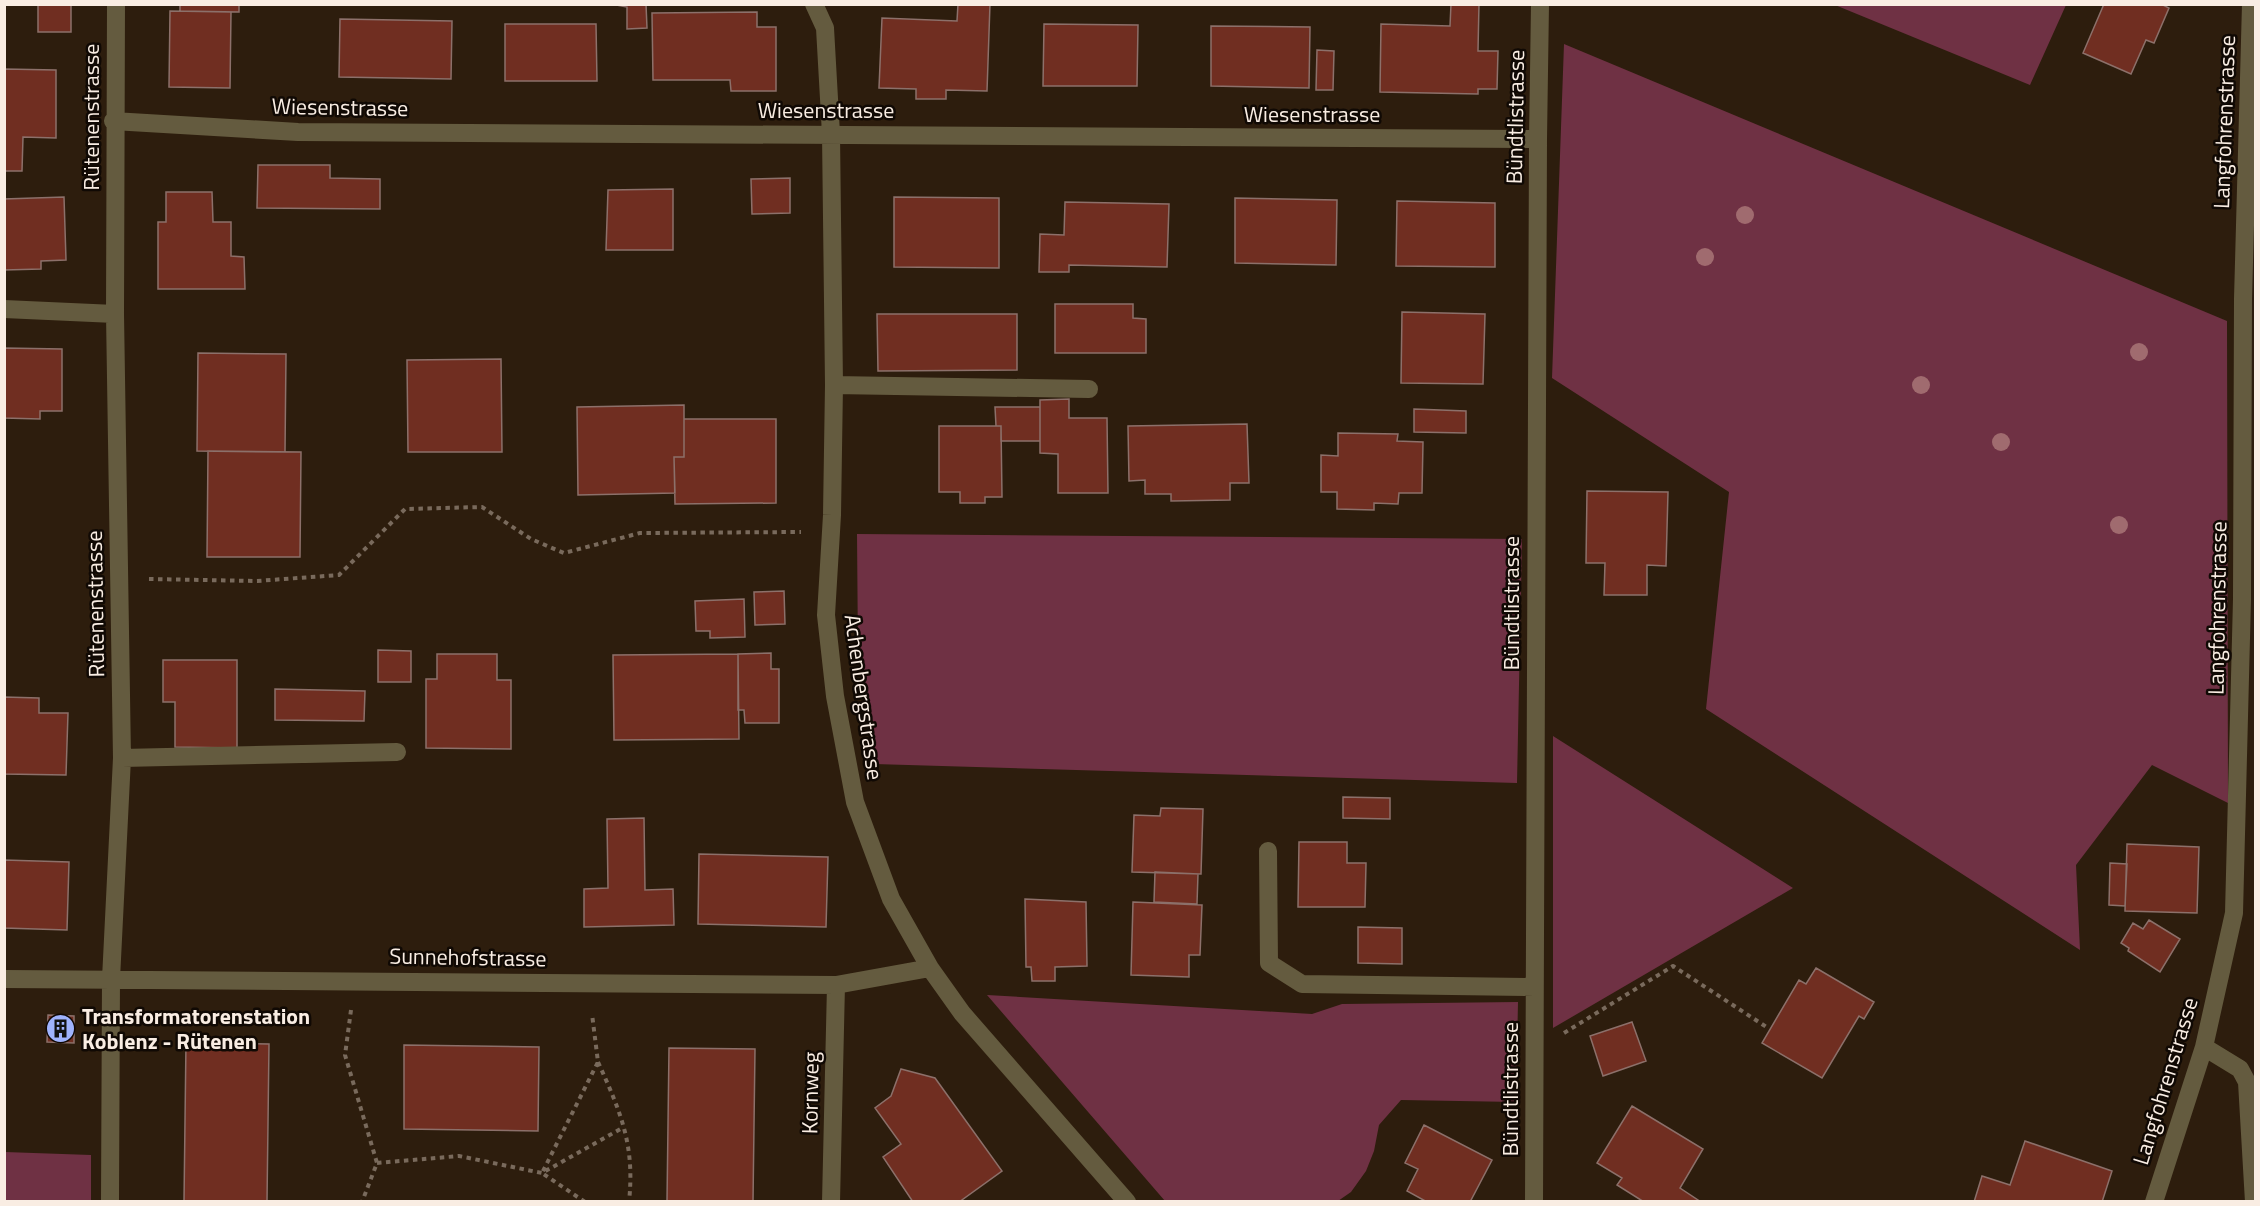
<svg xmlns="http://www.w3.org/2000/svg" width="2260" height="1206" viewBox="0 0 2260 1206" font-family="'Titillium Web',sans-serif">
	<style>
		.green { fill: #6f3144 }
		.building { fill: #702e21; stroke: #8c706a; stroke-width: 1.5 }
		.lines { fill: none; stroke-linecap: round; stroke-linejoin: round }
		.path { stroke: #796a5c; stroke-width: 4; stroke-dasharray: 4.5 4.5; stroke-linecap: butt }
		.minor { stroke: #645b3f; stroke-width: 18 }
		.tree { fill: #a06b6f }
		.labels { text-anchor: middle; stroke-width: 5; stroke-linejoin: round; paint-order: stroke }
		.street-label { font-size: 22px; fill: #f9ede3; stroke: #100904 }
		.poi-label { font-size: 22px; font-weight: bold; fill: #f9ede3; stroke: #100904; text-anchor: start }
	</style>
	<rect width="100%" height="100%" fill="#2d1d0d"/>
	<path class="green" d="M1835 5H2066L2030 85Z
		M1564 44 2227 321 2228 803 2152 765 2076 865 2080 950 1706 709 1729 492 1552 378Z
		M857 534 1522 539 1517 783 874 764 858 655Z
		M1553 736 1793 888 1553 1028Z
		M987 995 1312 1014 1342 1004 1518 1002 1516 1102 1401 1100 1379 1125 1374 1151 1366 1171 1351 1192 1338 1201H1165Z
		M5 1152 91 1155V1201H5Z"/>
	<path class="building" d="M38 4H71V32H38Z
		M180 4H239V12L180 11Z
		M611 4H646L647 28 627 29V7Z
		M958 4H990L987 91 946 90V99H916V89L879 88 882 18 957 21Z
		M1451 4H1479L1478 51H1498L1497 89H1478V94L1380 92 1381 24 1450 26Z
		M2104 4H2161L2169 8 2154 43 2146 40 2131 74 2083 53Z
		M170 11 231 12 230 88 169 87Z
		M757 12V27H776V91H731L730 80H653L652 13Z
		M340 19 452 21 451 79 339 77Z
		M505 24H596L597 81H505Z
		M1044 24 1138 25 1137 86H1043Z
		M1211 26 1310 27 1309 88 1211 86Z
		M1317 50 1334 51 1333 90H1316Z
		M4 69 56 70V138L23 137 22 171H4Z
		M258 165H330V178L380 179V209L257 208Z
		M790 178V213L752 214 751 179Z
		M673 189V250H606L608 190Z
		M166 192H212L213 222H231V256L244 257 245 289H158V222H166Z
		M64 197 66 260 41 261V269L4 270V199Z
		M894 197 999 198V268L894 267Z
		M1235 198 1337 200 1336 265 1235 263Z
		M1397 201 1495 203V267L1396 266Z
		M1065 202 1169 204 1167 267 1069 265V272H1039L1040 234 1064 235Z
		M1055 304H1133V318L1146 319V353H1055Z
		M1402 312 1485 314 1483 384 1401 383Z
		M877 314H1017V370L878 371Z
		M4 348 62 349V411H40V419L4 418Z
		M198 353 286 354 285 452 197 451Z
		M501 359 502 452H408L407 360Z
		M1069 399V418H1107L1108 493H1058V454L1040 453V400Z
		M684 405V457H674L675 493 578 495 577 407Z
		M995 407H1040V441H1001V426H996Z
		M1414 409 1466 411V433L1414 432Z
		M684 419H776V503L675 504 674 457H684Z
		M1247 424 1249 483H1230V500L1171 501V494H1145V480L1129 481 1128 426Z
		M939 426H1001L1002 497H985V503H960V492H939Z
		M1338 433 1398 434 1397 441 1423 442 1422 493H1399L1398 504 1374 503V510L1337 509V492H1321V455L1338 456Z
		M208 451 301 452 300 557H207Z
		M1587 491 1668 492 1666 566 1647 565V595H1604L1605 563H1586Z
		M784 591 785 624 755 625 754 592Z
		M744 599 745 637 710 638V631H696L695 601Z
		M378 650 411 651V682H378Z
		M771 653V669H779V723H745L744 710H738V654Z
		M437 654H497V680H511V749L426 748V679H437Z
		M738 654 739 739 614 740 613 655Z
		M163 660H237V748L175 747V702H163Z
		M275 689 365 691 364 721 275 720Z
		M4 697 39 698V713H68L66 775 4 774Z
		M1343 797 1390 798V819L1343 818Z
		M1161 808 1203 809 1201 874 1132 872 1134 815 1160 816Z
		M644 818 645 890 673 889 674 925 584 927V889L608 888 607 819Z
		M1299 842H1347V863H1366L1365 907H1298Z
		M2127 844 2199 847 2197 913 2125 911Z
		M699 854 828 857 826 927 698 924Z
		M4 860 69 862 67 930 4 928Z
		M2110 863 2127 864 2125 906 2109 905Z
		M1155 872 1198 874 1197 904 1154 902Z
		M1025 899 1086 902 1087 966 1055 967V981H1032L1031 967H1026Z
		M1133 902 1202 905 1200 955H1189V977L1131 975Z
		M2149 920 2180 939 2160 972 2128 951 2129 948 2121 943 2133 923 2143 929Z
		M1358 927 1402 928V964L1358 963Z
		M1816 968 1874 1002 1864 1019 1859 1016 1822 1078 1762 1043 1799 980 1806 984Z
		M48 1015 74 1016V1043L47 1042Z
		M1632 1022 1646 1061 1603 1076 1590 1036Z
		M186 1042 269 1044 267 1202H184Z
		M404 1045 539 1047 538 1131 404 1129Z
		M669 1048 755 1049 753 1202H667Z
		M901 1069 935 1078 1002 1171 959 1202H913L883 1157 901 1144 875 1108 891 1096Z
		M1632 1106 1703 1149 1680 1188 1701 1202H1644L1617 1185 1622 1178 1597 1163Z
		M1424 1125 1492 1160 1470 1202H1427L1407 1191 1418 1169 1405 1163Z
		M2025 1141 2112 1171 2102 1202H1974L1982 1176 2010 1185Z"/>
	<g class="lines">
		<path class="path" d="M149 579 257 581 339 575 405 509 482 507 531 539 564 553 640 533 801 532
			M351 1010 345 1055 377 1163 362 1202
			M1564 1033 1673 966 1768 1028
			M598 1062C621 1113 635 1145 629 1202
			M377 1163 459 1156 542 1173 624 1127
			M585 1202 542 1173 598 1062 592 1014"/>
		<path class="minor" d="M814 4 825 28 831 134 834 385 832 515 826 615 835 696 855 802 891 899 930 968 962 1013 1127 1202
			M113 121 298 132 1538 139
			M4 309 115 314
			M834 385 1089 389
			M122 758 397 752
			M1268 851 1269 963 1302 984 1534 987
			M4 979 836 985 930 968
			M2204 1047 2240 1069 2247 1082 2254 1202
			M110 1202 111 979 122 758 115 314 116 4
			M831 1202 836 985
			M1534 1202 1538 139 1540 4
			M2154 1202 2204 1047 2234 913 2242 599 2243 299 2251 4"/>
	</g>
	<g class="tree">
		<circle cx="1745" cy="215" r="9"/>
		<circle cx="1705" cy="257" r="9"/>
		<circle cx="2139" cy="352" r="9"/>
		<circle cx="1921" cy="385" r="9"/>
		<circle cx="2001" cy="442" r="9"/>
		<circle cx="2119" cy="525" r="9"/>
	</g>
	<defs>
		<symbol id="building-disc" viewBox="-11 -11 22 22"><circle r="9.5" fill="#9fb3fd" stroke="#100904"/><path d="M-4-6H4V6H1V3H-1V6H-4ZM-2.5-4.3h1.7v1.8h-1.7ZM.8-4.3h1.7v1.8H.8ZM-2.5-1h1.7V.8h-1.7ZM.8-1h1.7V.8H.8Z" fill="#111"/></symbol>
	</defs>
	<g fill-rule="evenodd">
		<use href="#building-disc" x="44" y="1012" width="33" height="33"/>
	</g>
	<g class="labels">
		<g class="street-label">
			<text transform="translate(340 107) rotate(1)" y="8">Wiesenstrasse</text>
			<text x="826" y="118">Wiesenstrasse</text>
			<text x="1312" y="122">Wiesenstrasse</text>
			<text transform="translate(91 117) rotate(-90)" y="8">Rütenenstrasse</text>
			<text transform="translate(1515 117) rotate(-89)" y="8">Bündtlistrasse</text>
			<text transform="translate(2224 122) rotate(-88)" y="8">Langfohrenstrasse</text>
			<text transform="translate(1511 603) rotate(-90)" y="8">Bündtlistrasse</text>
			<text transform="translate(95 604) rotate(-91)" y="8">Rütenenstrasse</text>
			<text transform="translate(2217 608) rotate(-89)" y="8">Langfohrenstrasse</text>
			<text transform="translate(864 697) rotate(82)" y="8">Achenbergstrasse</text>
			<text transform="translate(468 957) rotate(1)" y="8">Sunnehofstrasse</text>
			<text transform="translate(2165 1081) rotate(-73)" y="8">Langfohrenstrasse</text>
			<text transform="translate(1510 1089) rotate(-90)" y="8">Bündtlistrasse</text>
			<text transform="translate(810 1093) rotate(-89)" y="8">Kornweg</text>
		</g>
		<g class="poi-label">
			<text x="82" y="1024">Transformatorenstation<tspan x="82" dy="25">Koblenz - Rütenen</tspan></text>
		</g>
	</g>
	<rect width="2260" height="1206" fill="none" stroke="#f9ede3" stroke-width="12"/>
</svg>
